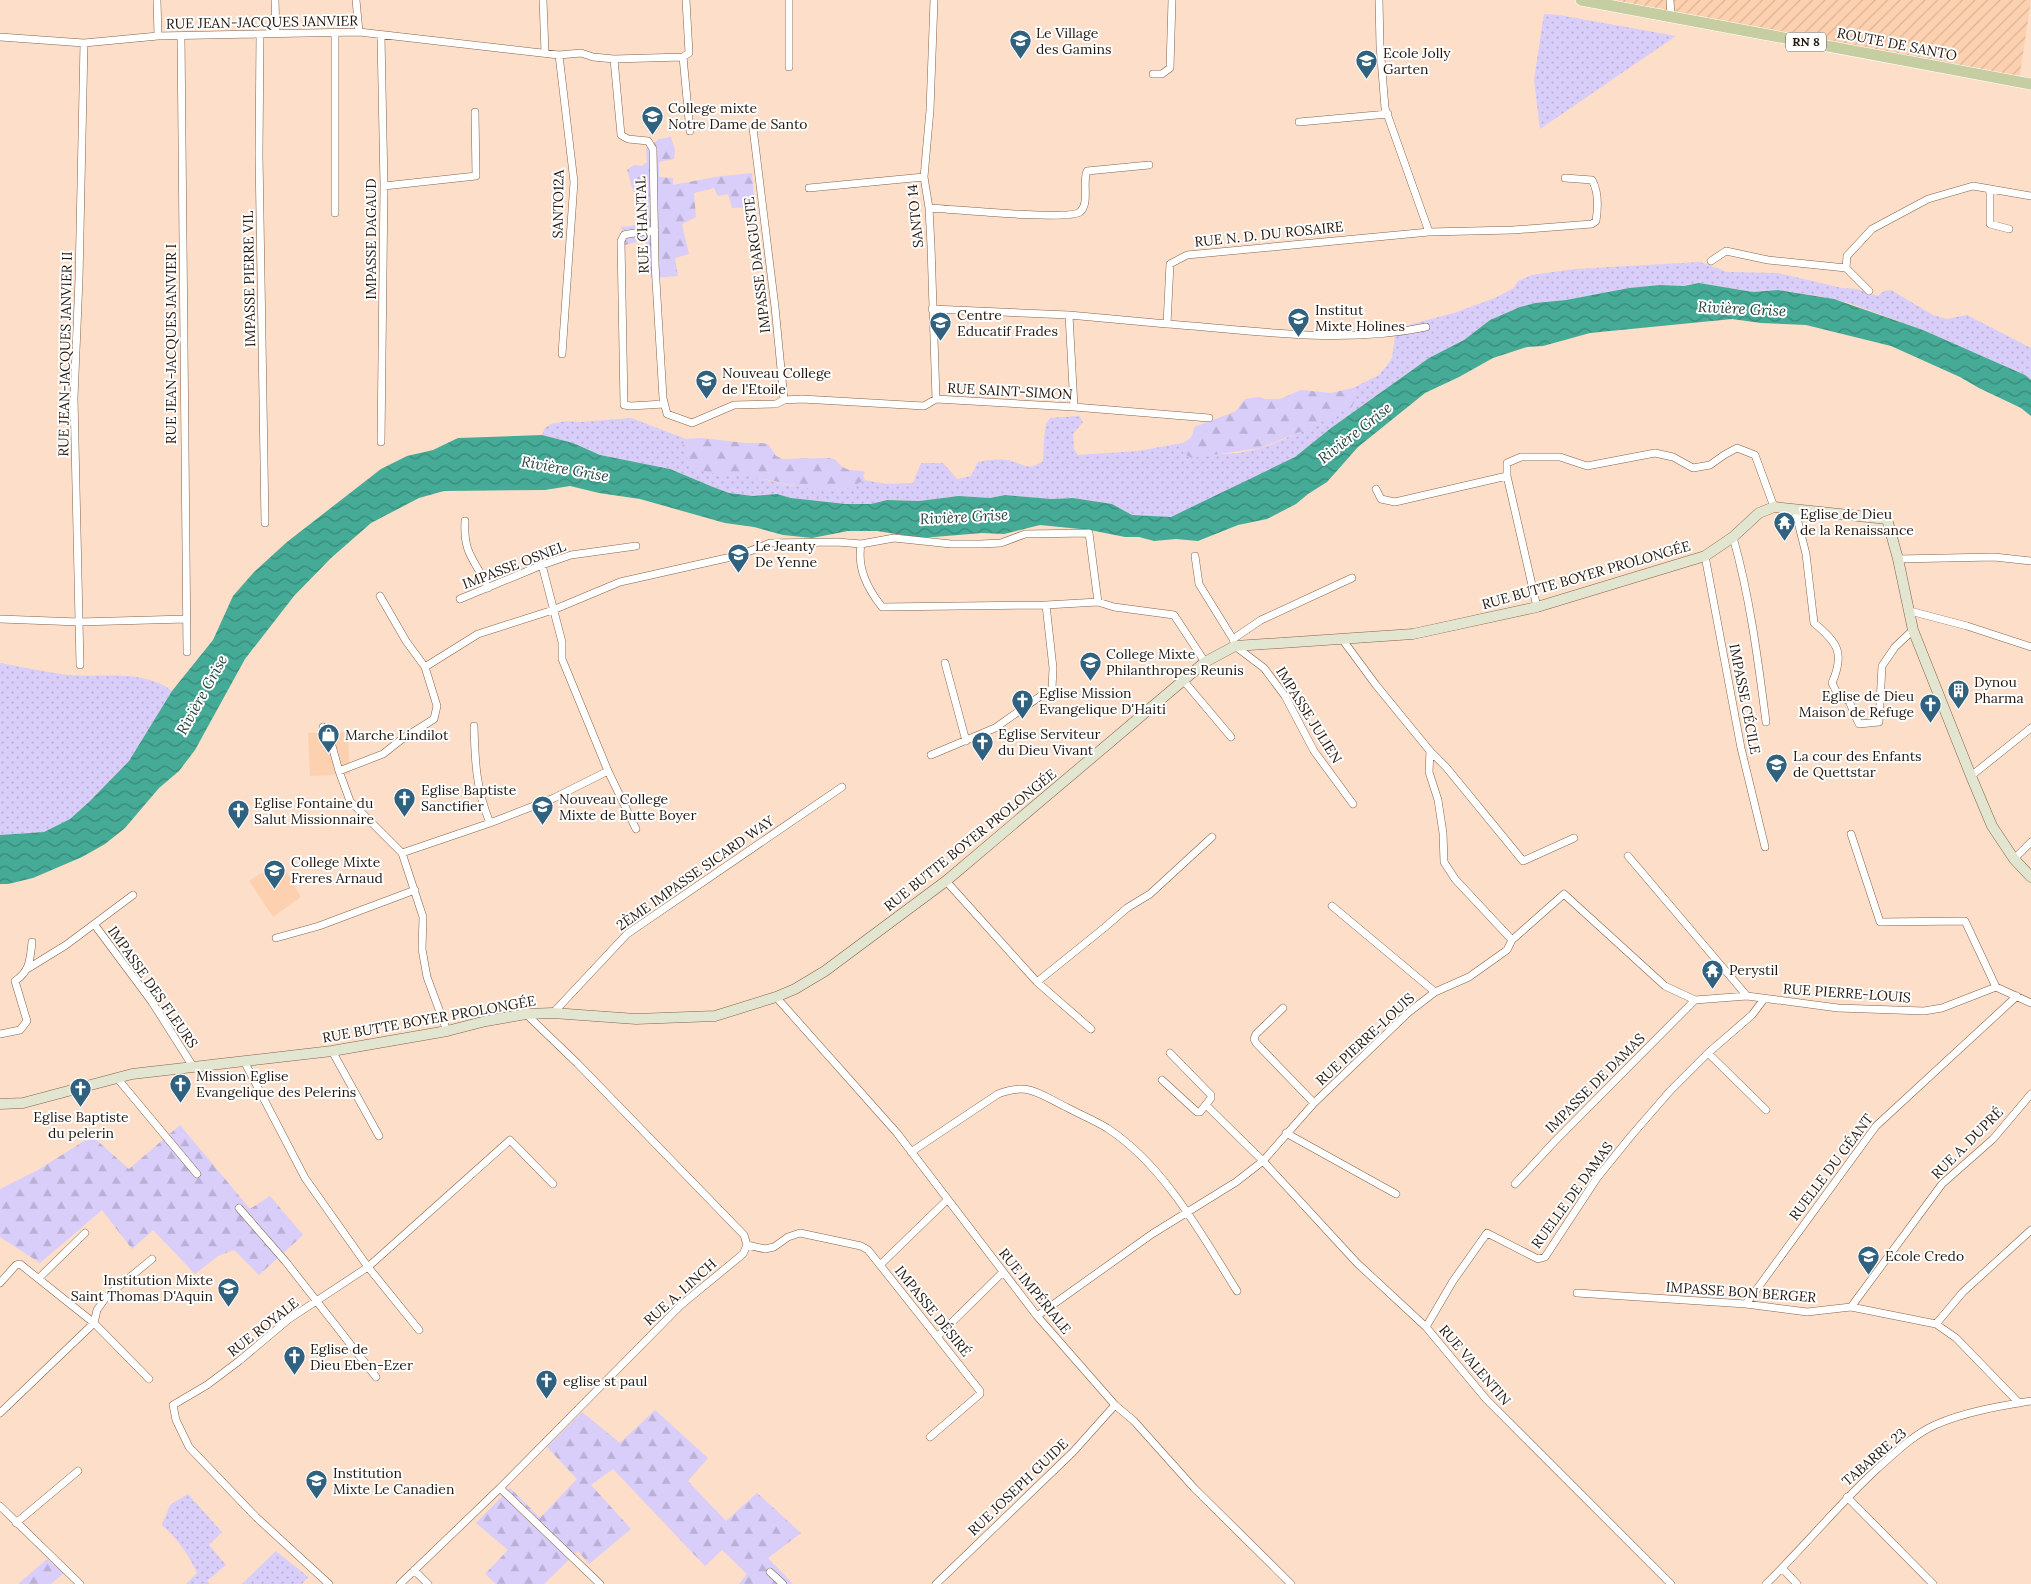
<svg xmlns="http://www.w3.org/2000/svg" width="2031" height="1584" viewBox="0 0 2031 1584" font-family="Lora,serif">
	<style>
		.built { fill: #fdd1b0 }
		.industrial { fill: url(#industrial-furrows) }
		.grass { fill: url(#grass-dots) }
		.forest { fill: url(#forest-firs) }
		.water { fill: url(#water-waves) }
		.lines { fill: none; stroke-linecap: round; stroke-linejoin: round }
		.street-casing { stroke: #84634b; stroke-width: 8 }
		.secondary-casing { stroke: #84634b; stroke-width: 11 }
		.primary-casing { stroke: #fff; stroke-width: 12 }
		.street { stroke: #fff; stroke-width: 7 }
		.secondary { stroke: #e2e6d0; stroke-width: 10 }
		.primary { stroke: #c6cea1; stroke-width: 11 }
		.labels { text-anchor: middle; stroke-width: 4; stroke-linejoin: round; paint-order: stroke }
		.shield { fill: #fff; stroke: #665c55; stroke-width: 1 }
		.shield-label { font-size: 12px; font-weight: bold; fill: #24160c }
		.street-label { font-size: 14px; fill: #24160c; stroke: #fff }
		.poi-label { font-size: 14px; fill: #24160c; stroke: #fff; text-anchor: start }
		.water-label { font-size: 15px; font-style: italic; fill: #284740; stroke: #fff }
	</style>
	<defs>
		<pattern id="industrial-furrows" width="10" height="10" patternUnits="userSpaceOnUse" patternTransform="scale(1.25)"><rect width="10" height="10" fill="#fdd1b0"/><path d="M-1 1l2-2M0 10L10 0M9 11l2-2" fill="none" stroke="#d9b396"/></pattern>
		<pattern id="grass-dots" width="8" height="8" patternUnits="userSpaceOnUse" patternTransform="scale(1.25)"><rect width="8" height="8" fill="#d9cdf9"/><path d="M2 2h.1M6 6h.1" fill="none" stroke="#baafd4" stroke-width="1.8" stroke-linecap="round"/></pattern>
		<pattern id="forest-firs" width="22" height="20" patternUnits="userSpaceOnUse" patternTransform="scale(1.25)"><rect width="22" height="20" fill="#d9cdf9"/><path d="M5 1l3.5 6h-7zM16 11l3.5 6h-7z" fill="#baafd4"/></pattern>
		<pattern id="water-waves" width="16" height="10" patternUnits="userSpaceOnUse" patternTransform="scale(1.25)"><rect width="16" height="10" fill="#45aa96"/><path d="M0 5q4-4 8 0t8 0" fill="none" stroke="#398979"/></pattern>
	</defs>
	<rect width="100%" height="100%" fill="#fddec8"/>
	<path class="built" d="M348 732 350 774 310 776 308 733Z
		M280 861 301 897 273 917 249 881Z"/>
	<path class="industrial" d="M1604 0H2031L2019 80Z"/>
	<path class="grass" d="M1544 14 1559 15 1676 36 1540 129 1534 80Z
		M1700 262 1727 272 1778 273 1842 288 1857 289 1878 296 1884 291 1891 290 1933 315 1947 319 1967 315 2031 348V380L2025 375 1923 330 1849 303 1819 296 1778 290 1753 292 1699 283 1684 286 1660 285 1629 288 1566 300 1535 303 1520 307 1490 320 1464 340 1429 358 1331 428 1295 457 1171 518 1132 515 1112 504 1073 498 1051 499 1005 495 990 498 959 496 919 501 887 500 871 504H846L791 498 777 494 753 496 729 493 713 487 670 469 600 455 573 443 542 435 545 428 551 424 566 421 580 422 631 418 686 439 682 446 757 478 793 486 845 489 865 480 886 484 913 483 921 463H943L957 479 971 476 978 462C987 460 997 459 1006 460 1022 462 1027 473 1043 461L1044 439 1046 424 1050 418 1079 416 1083 422 1073 434 1074 449 1078 455 1138 451 1182 443 1184 454C1201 454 1220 455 1238 453 1282 447 1320 420 1356 396L1353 388 1379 375 1388 364 1392 358 1395 336 1399 330 1412 324 1454 313 1495 298 1514 288 1518 281 1532 275 1575 269Z
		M0 663C23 667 45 672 68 675 102 678 144 669 172 691L129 761 90 801 70 819 44 832 0 835Z
		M188 1494 222 1532 209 1545 226 1565 207 1581 210 1584H186L197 1573C188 1553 178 1540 162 1525L170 1505Z
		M276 1551 308 1577 302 1584H242Z"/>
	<path class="forest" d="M671 137 675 150 674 159 659 162V177L673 178V185L715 177 752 173 755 207 732 208 728 194 718 196 714 188 694 193 696 217 682 224 689 254 675 258 678 276 651 278 647 244 640 241 625 245 621 227 632 226 642 221 627 170 634 165 642 166 647 162 646 149 659 139Z
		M1353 388 1356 396 1352 407 1309 428 1260 448 1192 458 1184 454 1182 443C1191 440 1193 436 1194 427L1229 414 1236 411 1245 399 1259 397 1266 399H1280L1301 390 1331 393Z
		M701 438 746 443H761L768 444 776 456 783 459 829 458 836 460C843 471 851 470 863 471L865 472 863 476 865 480C858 483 851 488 844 489 815 494 785 482 757 478 740 475 707 476 693 466 688 462 684 452 682 446L686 439Z
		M180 1125 250 1209 270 1196 303 1235 259 1275 234 1250 218 1256 195 1274 153 1230 132 1249 102 1210 40 1263 0 1237V1189L38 1170 92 1136 129 1169Z
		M655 1410 708 1458 688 1481 726 1521 757 1493 801 1533 768 1558 793 1584H739L747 1574 722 1550 705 1566 613 1469 591 1485 631 1529 589 1564 578 1551 544 1584H496L485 1574 508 1550 476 1523 510 1488 540 1518 577 1479 547 1447 582 1412 620 1443Z
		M47 1559 64 1573 51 1584H18Z"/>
	<path class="water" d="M1699 283 1753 292 1778 290 1834 299 1923 330 2025 375 2031 380V416L2021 408 1979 388 1960 377 1891 346 1806 325 1761 323 1732 319 1590 333 1543 346 1527 347 1493 358 1459 377 1425 393 1358 447 1327 482 1308 494 1296 504 1267 519 1238 525 1198 541 1176 539 1154 541 1139 537H1125L1090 530 1040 525 1004 534 982 533 922 538 877 531H848L812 538 783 535 754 527 725 523 640 499 599 493 570 486 545 490 444 491 419 498 371 523 331 558 294 596 245 659 195 750 179 771 159 788 125 828 105 844 82 857 33 878 8 884H0V835L44 832 70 819 90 801 129 761 172 691 213 640 233 596 254 572 287 542 381 469 407 456 433 450 458 438 542 435 573 443 600 455 670 469 713 487 729 493 753 496 777 494 791 498 846 504H871L887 500 919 501 959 496 990 498 1005 495 1051 499 1073 498 1112 504 1132 515 1171 517 1295 457 1331 428 1429 358 1464 340 1490 320 1520 307 1535 303 1566 300 1629 288 1660 285 1684 286Z"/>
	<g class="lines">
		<defs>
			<path id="street" d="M157 0 158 36
				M275 0 276 33
				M356 0 359 32
				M543 0 545 52
				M789 0V67
				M934 0 930 110 924 177 929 208 931 246 936 399
				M1379 0 1380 46 1385 108 1429 232
				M1670 0 1671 16
				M260 34 259 155 265 523
				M181 36 187 652
				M381 36 384 186 381 442
				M0 37 84 43 158 36 359 32 559 55 581 53 593 57 614 59 683 57 689 53 686 0
				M559 55 574 182 562 354
				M683 57 690 131
				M614 59 621 135 628 139 648 141 653 149 655 264 663 398 667 414 692 423 734 405 776 404 784 400 802 399 924 406 936 399 1074 407 1209 418
				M1153 74H1162L1170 68 1172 0
				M1299 122 1388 114
				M753 128 775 307 784 400
				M384 186 476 176 475 112
				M809 188 924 177
				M1990 189V224L2009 229
				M929 208C951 209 1069 221 1080 212 1090 203 1082 183 1087 171L1149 165
				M335 213V32
				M655 230 628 234 624 235 621 241 624 405 631 406 664 404
				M1711 261 1726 251 1768 260 1846 268
				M1869 291 1846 268 1847 256 1872 229 1928 199 1973 186 2031 196
				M932 309 1069 315 1167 324 1170 264 1187 255 1429 232 1513 230 1592 224 1596 221C1598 208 1599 192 1592 180L1565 178
				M1069 315 1074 407
				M1167 324C1252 330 1341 345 1426 327
				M1507 476V463L1521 457H1560L1587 466 1655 453 1673 457 1693 468 1710 465 1724 455 1737 448 1755 455 1774 507
				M1376 489 1381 499 1395 502 1507 476 1537 607
				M1795 510 1806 554 1814 623C1838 643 1845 653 1832 683L1838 695 1849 701 1859 724 1879 722 1882 666 1895 647 1913 630
				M465 521C463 556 476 560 488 588
				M1733 537C1750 597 1758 660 1766 722
				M861 544C857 568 867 588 882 607L1046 605 1098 602 1114 607 1174 615 1205 662
				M1195 556 1199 584 1233 639 1235 646 1264 668 1285 696 1314 751 1353 804
				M1705 556 1741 748 1765 847
				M1898 559 1994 557 2031 561
				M542 565 562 642V659L608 771 636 829
				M380 596 406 641 425 667
				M460 599 542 565 571 555 636 546
				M1910 611 1967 626 2031 647
				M0 619 79 622 186 619
				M1233 639 1261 620 1352 578
				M1342 639 1376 685 1430 751 1429 772 1438 800 1443 833 1444 862 1455 879 1512 940
				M945 663 966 741
				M80 665 74 398 79 279 84 43
				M1183 680 1231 737
				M474 726C475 762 476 789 490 823
				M323 727 329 735 339 771 350 801 402 853 423 917 422 949 427 977 447 1031
				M1430 751 1446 767 1523 861 1574 838
				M931 755 995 728 1052 688 1053 668 1046 605
				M339 771 383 754 402 739 434 719 437 706 425 667 478 634 553 610 620 582 740 555 770 543 837 542 861 544 894 538 951 544H981L1001 543 1025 534 1089 533 1098 602
				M1971 776 2031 728
				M1851 834 1880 922 1965 921 1996 987
				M402 853 490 823 554 798 608 771
				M1628 856 1747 996
				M2014 859 2031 842
				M946 881 1037 982 1091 1029
				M1332 906 1435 992
				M94 924 152 1002 192 1065
				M276 938 319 926 415 890
				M27 969 66 945 133 895
				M1037 982 1104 928 1127 908 1150 894 1212 837
				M776 997 897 1133 1037 1316 1115 1405 1134 1421 1194 1488 1291 1584
				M1283 1008 1256 1034 1254 1039 1256 1043 1314 1103
				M553 1013 627 934 842 787
				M0 1034 20 1030 27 1021 15 981C30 971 30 960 32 942
				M332 1051 379 1136
				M1708 1053 1766 1110
				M244 1061 305 1178 368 1267 289 1319 239 1361 207 1385 173 1405 176 1420 189 1447 256 1517 329 1584
				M117 1078 197 1174
				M1162 1080 1197 1112H1200L1211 1098V1095L1170 1053
				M1206 1105 1263 1161 1357 1263 1426 1327 1486 1399 1671 1584
				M1286 1133 1396 1194
				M911 1152 998 1094C1029 1082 1039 1094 1066 1107 1079 1114 1094 1120 1107 1128 1165 1166 1201 1234 1237 1291
				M1515 1184 1554 1142 1695 1000
				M239 1208 286 1262 376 1377
				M747 1245 765 1249 774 1247 788 1237 800 1233 861 1246 868 1250 880 1265
				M39 1278 85 1233
				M0 1283 16 1265 20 1264 94 1323 97 1310 107 1296 152 1259
				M1577 1293 1746 1304 1807 1312 1851 1307 1936 1324 1956 1338 2019 1403
				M1746 1304 1876 1126 2017 996
				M1851 1307 1942 1184 1993 1139 2031 1094
				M1037 1316 1152 1234 1236 1182 1263 1161 1314 1103 1409 1012 1435 992 1469 977 1507 950 1512 940 1564 894 1665 986 1695 1000 1747 996 1838 1008 1924 1011 1942 1008 1996 987 2031 1003
				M1936 1324 1963 1292 2031 1230
				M1426 1327 1453 1281 1487 1233 1538 1259 1545 1257 1597 1178 1631 1136 1670 1091 1708 1053 1752 1015 1764 999
				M419 1330 368 1267 510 1140 553 1184
				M938 1336 1003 1272
				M0 1413 94 1323 149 1379
				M930 1437 980 1394V1391L880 1265 947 1200
				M500 1488 600 1584
				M1847 1497 1933 1584
				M0 1506 80 1584
				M16 1523 78 1471
				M1782 1568 1797 1584
				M414 1570 428 1584
				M770 1572 783 1584
				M400 1584 500 1488 681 1305 743 1254 747 1245 744 1235 577 1063 526 1014
				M936 1584 1073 1452 1115 1405
				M1766 1584C1804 1547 1838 1505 1877 1469 1895 1453 1913 1435 1935 1425 1964 1412 2000 1406 2031 1401"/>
			<path id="secondary" d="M0 1104 23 1103 132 1074 332 1051 447 1031 486 1021 526 1014 553 1013 636 1019 715 1016 776 997 795 989 825 971 946 881 1205 662 1235 646 1413 634 1537 607 1705 556 1733 537 1759 513 1774 507 1887 519 1898 559 1913 630 1971 776 1992 826 2014 859 2031 877"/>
			<path id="primary" d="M1581 0 2031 84"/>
		</defs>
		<use href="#street" class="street-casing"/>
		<use href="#secondary" class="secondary-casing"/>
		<use href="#primary" class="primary-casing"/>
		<use href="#street" class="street"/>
		<use href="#secondary" class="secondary"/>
		<use href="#primary" class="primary"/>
	</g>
	<defs>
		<symbol id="school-pin" viewBox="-11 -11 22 30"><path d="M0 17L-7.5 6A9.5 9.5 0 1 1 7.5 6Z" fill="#30617f" stroke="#fff"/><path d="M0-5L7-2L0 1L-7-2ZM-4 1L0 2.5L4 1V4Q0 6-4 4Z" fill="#fff"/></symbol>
		<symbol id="temple-pin" viewBox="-11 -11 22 30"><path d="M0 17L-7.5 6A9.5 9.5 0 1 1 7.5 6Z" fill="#30617f" stroke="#fff"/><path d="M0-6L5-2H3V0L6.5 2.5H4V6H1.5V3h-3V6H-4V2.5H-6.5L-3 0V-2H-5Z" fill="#fff"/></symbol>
		<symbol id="building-pin" viewBox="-11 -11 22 30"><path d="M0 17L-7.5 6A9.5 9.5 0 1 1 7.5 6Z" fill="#30617f" stroke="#fff"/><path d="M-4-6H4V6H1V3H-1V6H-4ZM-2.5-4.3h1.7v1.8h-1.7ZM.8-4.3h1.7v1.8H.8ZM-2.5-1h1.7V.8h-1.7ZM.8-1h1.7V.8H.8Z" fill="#fff"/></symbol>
		<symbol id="church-pin" viewBox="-11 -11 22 30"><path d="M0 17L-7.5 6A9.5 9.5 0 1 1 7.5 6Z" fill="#30617f" stroke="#fff"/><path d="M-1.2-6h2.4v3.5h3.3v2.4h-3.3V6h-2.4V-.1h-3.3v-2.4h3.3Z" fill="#fff"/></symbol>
		<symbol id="shop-pin" viewBox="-11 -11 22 30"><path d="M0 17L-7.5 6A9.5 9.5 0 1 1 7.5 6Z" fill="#30617f" stroke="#fff"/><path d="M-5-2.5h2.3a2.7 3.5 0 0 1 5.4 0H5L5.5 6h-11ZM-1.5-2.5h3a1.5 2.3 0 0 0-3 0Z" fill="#fff"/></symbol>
	</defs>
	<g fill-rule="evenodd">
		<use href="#school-pin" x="1008" y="28" width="25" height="34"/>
		<use href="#school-pin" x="1354" y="48" width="25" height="34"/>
		<use href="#school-pin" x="640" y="104" width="25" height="34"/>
		<use href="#school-pin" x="1286" y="306" width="25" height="34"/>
		<use href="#school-pin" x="928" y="310" width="25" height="34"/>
		<use href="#school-pin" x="694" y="368" width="25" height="34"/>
		<use href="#temple-pin" x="1772" y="510" width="25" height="34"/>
		<use href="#school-pin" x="726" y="542" width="25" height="34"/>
		<use href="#school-pin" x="1078" y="650" width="25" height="34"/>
		<use href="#building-pin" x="1946" y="678" width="25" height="34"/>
		<use href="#church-pin" x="1010" y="688" width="25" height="34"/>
		<use href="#church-pin" x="1918" y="692" width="25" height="34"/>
		<use href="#shop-pin" x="316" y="722" width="25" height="34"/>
		<use href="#church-pin" x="970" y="730" width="25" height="34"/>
		<use href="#school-pin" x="1764" y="752" width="25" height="34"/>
		<use href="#church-pin" x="392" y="786" width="25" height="34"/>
		<use href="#school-pin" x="530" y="794" width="25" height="34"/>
		<use href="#church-pin" x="226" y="798" width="25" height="34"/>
		<use href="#school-pin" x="262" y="858" width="25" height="34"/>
		<use href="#temple-pin" x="1700" y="958" width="25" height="34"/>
		<use href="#church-pin" x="168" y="1072" width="25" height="34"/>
		<use href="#church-pin" x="68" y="1076" width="25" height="34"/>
		<use href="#school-pin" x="1856" y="1244" width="25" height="34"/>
		<use href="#school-pin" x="216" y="1276" width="25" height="34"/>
		<use href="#church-pin" x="282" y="1344" width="25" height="34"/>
		<use href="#church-pin" x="534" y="1368" width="25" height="34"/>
		<use href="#school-pin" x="304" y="1468" width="25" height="34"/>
	</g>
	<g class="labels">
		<rect class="shield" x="1786" y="32.5" width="40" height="19" rx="4"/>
		<g class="shield-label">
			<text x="1806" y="46">RN 8</text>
		</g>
		<g class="street-label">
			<text transform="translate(262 22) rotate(-1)" y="5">RUE JEAN-JACQUES JANVIER</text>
			<text transform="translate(1897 44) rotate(11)" y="5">ROUTE DE SANTO</text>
			<text transform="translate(558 204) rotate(-89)" y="5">SANTO12A</text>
			<text transform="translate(915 216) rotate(-96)" y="5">SANTO 14</text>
			<text transform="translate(642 225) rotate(-92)" y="5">RUE CHANTAL</text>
			<text transform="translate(1269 234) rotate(-6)" y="5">RUE N. D. DU ROSAIRE</text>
			<text transform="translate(371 239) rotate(-90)" y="5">IMPASSE DAGAUD</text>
			<text transform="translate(757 265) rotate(-97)" y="5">IMPASSE DARGUSTE</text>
			<text transform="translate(249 279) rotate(-91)" y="5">IMPASSE PIERRE VIL</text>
			<text transform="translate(171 344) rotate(-90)" y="5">RUE JEAN-JACQUES JANVIER I</text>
			<text transform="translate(65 354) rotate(-89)" y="5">RUE JEAN-JACQUES JANVIER II</text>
			<text transform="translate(1010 391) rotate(3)" y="5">RUE SAINT-SIMON</text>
			<text transform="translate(514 565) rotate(-21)" y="5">IMPASSE OSNEL</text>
			<text transform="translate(1586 575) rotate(-16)" y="5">RUE BUTTE BOYER PROLONGÉE</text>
			<text transform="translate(1745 699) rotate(79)" y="5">IMPASSE CÉCILE</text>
			<text transform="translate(1309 715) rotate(58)" y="5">IMPASSE JULIEN</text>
			<text transform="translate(970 840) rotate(-39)" y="5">RUE BUTTE BOYER PROLONGÉE</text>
			<text transform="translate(695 873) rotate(-35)" y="5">2ÈME IMPASSE SICARD WAY</text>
			<text transform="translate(153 987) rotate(55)" y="5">IMPASSE DES FLEURS</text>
			<text transform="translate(1847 993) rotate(4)" y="5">RUE PIERRE-LOUIS</text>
			<text transform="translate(429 1019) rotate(-10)" y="5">RUE BUTTE BOYER PROLONGÉE</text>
			<text transform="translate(1365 1039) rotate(-43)" y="5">RUE PIERRE-LOUIS</text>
			<text transform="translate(1595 1083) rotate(-45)" y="5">IMPASSE DE DAMAS</text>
			<text transform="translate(1967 1143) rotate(-45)" y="5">RUE A. DUPRÉ</text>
			<text transform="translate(1831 1167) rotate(-53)" y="5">RUELLE DU GÉANT</text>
			<text transform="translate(1572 1195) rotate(-54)" y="5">RUELLE DE DAMAS</text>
			<text transform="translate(1035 1291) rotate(51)" y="5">RUE IMPÉRIALE</text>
			<text transform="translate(680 1292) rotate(-42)" y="5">RUE A. LINCH</text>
			<text transform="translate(1741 1292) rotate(4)" y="5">IMPASSE BON BERGER</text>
			<text transform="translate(933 1311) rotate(51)" y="5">IMPASSE DÉSIRÉ</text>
			<text transform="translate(263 1327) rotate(-38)" y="5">RUE ROYALE</text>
			<text transform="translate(1475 1365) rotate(49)" y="5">RUE VALENTIN</text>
			<text transform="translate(1874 1457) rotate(-41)" y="5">TABARRE 23</text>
			<text transform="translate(1018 1487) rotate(-44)" y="5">RUE JOSEPH GUIDE</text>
		</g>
		<g class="poi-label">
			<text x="1036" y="38">Le Village<tspan x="1036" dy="16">des Gamins</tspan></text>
			<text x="1383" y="58">Ecole Jolly<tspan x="1383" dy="16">Garten</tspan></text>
			<text x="668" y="113">College mixte<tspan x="668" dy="16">Notre Dame de Santo</tspan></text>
			<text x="1315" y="315">Institut<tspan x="1315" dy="16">Mixte Holines</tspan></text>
			<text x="957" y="320">Centre<tspan x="957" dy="16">Educatif Frades</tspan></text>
			<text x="722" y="378">Nouveau College<tspan x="722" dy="16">de l'Etoile</tspan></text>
			<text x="1800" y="519">Eglise de Dieu<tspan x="1800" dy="16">de la Renaissance</tspan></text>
			<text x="755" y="551">Le Jeanty<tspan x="755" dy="16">De Yenne</tspan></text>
			<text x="1106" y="659">College Mixte<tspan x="1106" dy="16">Philanthropes Reunis</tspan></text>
			<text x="1974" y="687">Dynou<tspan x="1974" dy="16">Pharma</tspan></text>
			<text x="1039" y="698">Eglise Mission<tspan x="1039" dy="16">Evangelique D'Haiti</tspan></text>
			<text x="1914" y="701" text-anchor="end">Eglise de Dieu<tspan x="1914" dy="16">Maison de Refuge</tspan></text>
			<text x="998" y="739">Eglise Serviteur<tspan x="998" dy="16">du Dieu Vivant</tspan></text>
			<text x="345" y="740">Marche Lindilot</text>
			<text x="1793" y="761">La cour des Enfants<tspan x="1793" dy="16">de Quettstar</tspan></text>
			<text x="421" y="795">Eglise Baptiste<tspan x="421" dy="16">Sanctifier</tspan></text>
			<text x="559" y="804">Nouveau College<tspan x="559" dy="16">Mixte de Butte Boyer</tspan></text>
			<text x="254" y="808">Eglise Fontaine du<tspan x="254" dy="16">Salut Missionnaire</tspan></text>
			<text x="291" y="867">College Mixte<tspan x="291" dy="16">Freres Arnaud</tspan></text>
			<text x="1729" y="975">Perystil</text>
			<text x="196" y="1081">Mission Eglise<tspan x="196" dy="16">Evangelique des Pelerins</tspan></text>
			<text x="81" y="1122" text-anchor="middle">Eglise Baptiste<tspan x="81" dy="16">du pelerin</tspan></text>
			<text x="1885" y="1261">Ecole Credo</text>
			<text x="213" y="1285" text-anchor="end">Institution Mixte<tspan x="213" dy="16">Saint Thomas D'Aquin</tspan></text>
			<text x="310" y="1354">Eglise de<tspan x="310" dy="16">Dieu Eben-Ezer</tspan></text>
			<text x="563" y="1386">eglise st paul</text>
			<text x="333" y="1478">Institution<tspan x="333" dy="16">Mixte Le Canadien</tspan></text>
		</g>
		<g class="water-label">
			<text transform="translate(1742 309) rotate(3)" y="5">Rivière Grise</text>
			<text transform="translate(1355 433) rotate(-38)" y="5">Rivière Grise</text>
			<text transform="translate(565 469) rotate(10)" y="5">Rivière Grise</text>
			<text transform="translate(964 517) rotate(-3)" y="5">Rivière Grise</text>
			<text transform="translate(202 695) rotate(-61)" y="5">Rivière Grise</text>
		</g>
	</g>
</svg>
